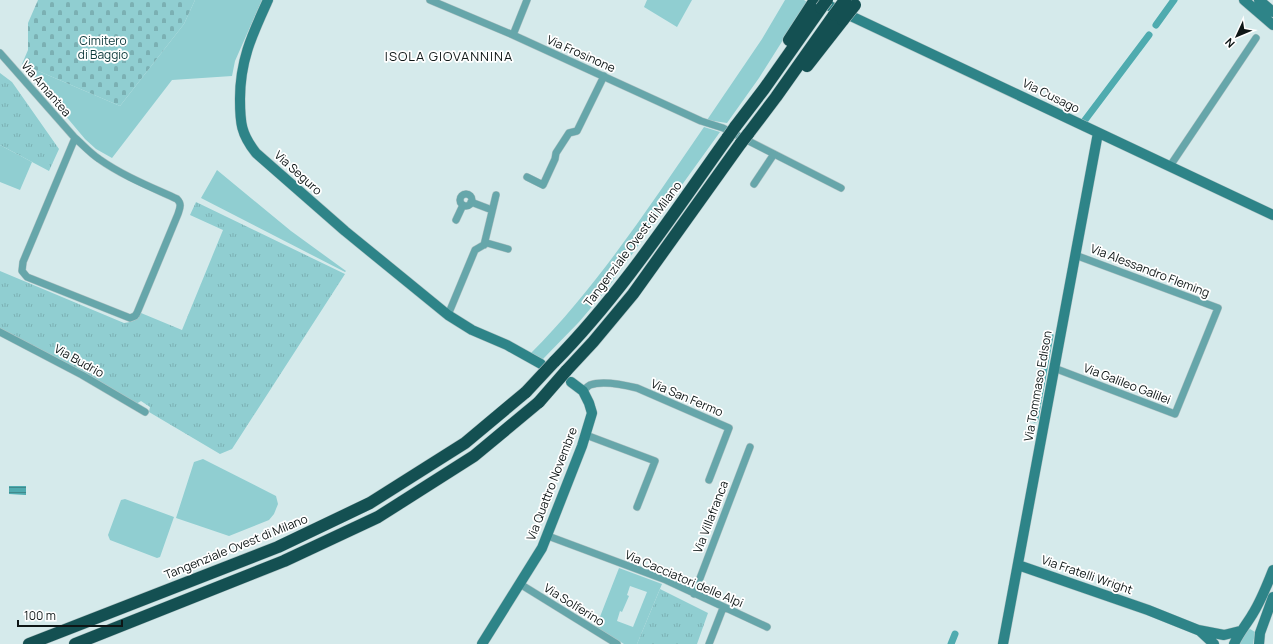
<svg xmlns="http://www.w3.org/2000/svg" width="1273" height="644" viewBox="0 0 1273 644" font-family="Manrope,sans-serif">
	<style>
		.green { fill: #90ced1; fill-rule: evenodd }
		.cemetery { fill: url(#cemetery-stones) }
		.park { fill: url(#park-tufts) }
		.water { fill: url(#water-rules) }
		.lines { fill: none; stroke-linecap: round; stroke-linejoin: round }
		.canal { stroke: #4fabaf; stroke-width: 7 }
		.street-casing { stroke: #b1c4c5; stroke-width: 8 }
		.secondary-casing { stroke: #b1c4c5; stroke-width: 11 }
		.highway-casing { stroke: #b1c4c5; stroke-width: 13 }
		.street { stroke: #66a6aa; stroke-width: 7 }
		.secondary { stroke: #2e8488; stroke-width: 10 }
		.highway { stroke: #145052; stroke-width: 12 }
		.highway-bridge-casing { stroke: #b1c4c5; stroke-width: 13; stroke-linecap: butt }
		.highway-bridge { stroke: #145052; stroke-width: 12 }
		.labels { text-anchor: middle; stroke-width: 3.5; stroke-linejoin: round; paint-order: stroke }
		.park-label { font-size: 12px; fill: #0b383a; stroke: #fff }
		.street-label { font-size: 12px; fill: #0e1616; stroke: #fff }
		.neighbourhood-label { font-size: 13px; letter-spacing: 1px; fill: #0e1616; stroke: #fff }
	</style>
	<defs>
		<pattern id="cemetery-stones" width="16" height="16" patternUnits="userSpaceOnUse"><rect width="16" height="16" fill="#90ced1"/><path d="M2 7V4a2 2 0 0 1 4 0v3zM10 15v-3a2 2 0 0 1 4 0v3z" fill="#7bb0b3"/></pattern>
		<pattern id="park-tufts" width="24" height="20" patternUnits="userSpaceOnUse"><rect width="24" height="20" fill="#90ced1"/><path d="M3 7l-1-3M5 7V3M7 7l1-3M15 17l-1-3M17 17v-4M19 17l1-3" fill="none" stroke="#7bb0b3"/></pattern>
		<pattern id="water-rules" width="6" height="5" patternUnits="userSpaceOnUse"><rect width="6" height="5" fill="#4fabaf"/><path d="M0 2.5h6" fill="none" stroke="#408a8d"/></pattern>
	</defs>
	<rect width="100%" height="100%" fill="#d5eaeb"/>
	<path class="green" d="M195 0H262L235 61 232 76 172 80 112 158 96 149 85 139 22 64 120 106 184 24Z
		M647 0H692L677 27 644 7Z
		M785 0H804L807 2 759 78 727 123 707 120 762 39Z
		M704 127 720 132 607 289 579 322 542 360 531 353C598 286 650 205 704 127Z
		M0 145 32 162 20 190 0 182Z
		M217 170 291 231 346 271 345 272 201 198Z
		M203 459 276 496 278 504 274 514 269 520 229 536 176 518 194 462Z
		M125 499 174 517 160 557 157 558 110 540 108 535 121 500Z
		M619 568 662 584 637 644H624L596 627ZM630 586 647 592 633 627 617 621 620 611 622 612 629 596 627 595Z
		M1250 629 1255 632 1253 644H1239L1247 631Z"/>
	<path class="cemetery" d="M38 0H195L184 24 120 106 22 64 28 50V23Z"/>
	<path class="park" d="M0 73 12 82 59 149 49 171 0 145Z
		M196 202 345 274 232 449 220 454 149 412 150 407 141 401 136 404 0 328V271L124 323C133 322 137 320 141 313L182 330 223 230 190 215Z
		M660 589 708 613 697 644H637Z"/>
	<path class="water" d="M9 486H26V495L9 494Z"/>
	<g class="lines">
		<path class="canal" d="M1156 25 1174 0
			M1085 120 1149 35
			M1035 419 1050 336
			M951 644 955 634"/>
		<defs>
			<path id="street" d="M430 0 513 35 701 121 723 128 841 188
				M513 35 527 0
				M0 53 75 138C83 145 90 153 99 159 123 176 151 187 177 199 182 204 180 208 178 214L137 313 135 316 130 318 27 277 22 271 23 262 75 138
				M1170 166 1256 38
				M527 177 543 185 555 159 556 153 569 133 577 131 604 76
				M754 184 774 154
				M460 200a6 6 0 1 1 12 0a6 6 0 1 1-12 0Z
				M471 202 492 210
				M456 220 463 205
				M484 245 496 195
				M448 315 475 250 487 243 508 249
				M0 332 82 375 145 412
				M1054 368 1175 414 1218 308 1075 255
				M583 391C585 389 588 386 590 385 603 380 625 385 637 388L729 428 709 480
				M586 435 655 461 637 507
				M548 536 666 580 767 627
				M520 584 617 644
				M694 594 750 447
				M709 644 723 608"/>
			<path id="secondary" d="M268 0C252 35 240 60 240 99 240 123 241 134 256 153L345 231 448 315 472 330 507 345 541 364
				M1244 0 1273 25
				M1259 0 1273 12
				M819 1 1273 215
				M1018 565 1148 610 1198 630 1224 635 1240 631
				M1200 631 1214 644
				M482 644 542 548 582 446 592 413 589 403 583 391 571 382
				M1003 644 1098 133
				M1234 644C1239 633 1246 625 1252 615 1261 601 1267 585 1273 570
				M1259 644 1260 633 1273 597"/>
			<path id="highway" d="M789 40 815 0
				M807 66 843 20
				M735 127 764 89 821 8
				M748 134 776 97 834 15
				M554 362C621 294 673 214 728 137
				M566 371 593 342 633 294 741 143
				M29 644 278 547 370 503 465 443 526 392
				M75 644 284 561 378 517 474 456 539 402"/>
		</defs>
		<use href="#street" class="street-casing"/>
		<use href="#secondary" class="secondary-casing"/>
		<use href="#highway" class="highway-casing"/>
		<use href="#street" class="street"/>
		<use href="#secondary" class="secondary"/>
		<use href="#highway" class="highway"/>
		<defs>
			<path id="highway-bridge" d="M821 8 827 0
				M834 15 845 0
				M843 20 855 5
				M728 137 735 127
				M741 143 748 134
				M526 392 554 362
				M539 402 566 371"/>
		</defs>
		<use href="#highway-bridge" class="highway-bridge-casing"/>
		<use href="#highway-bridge" class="highway-bridge"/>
	</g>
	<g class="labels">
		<g class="park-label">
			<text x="103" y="45">Cimitero<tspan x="103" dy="14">di Baggio</tspan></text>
		</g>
		<g class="street-label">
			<text transform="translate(581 54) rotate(24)" y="4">Via Frosinone</text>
			<text transform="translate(46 89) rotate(49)" y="4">Via Amantea</text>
			<text transform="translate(1051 96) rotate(26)" y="4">Via Cusago</text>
			<text transform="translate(298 173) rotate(42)" y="4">Via Seguro</text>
			<text transform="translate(633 244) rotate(-53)" y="4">Tangenziale Ovest di Milano</text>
			<text transform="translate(1150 271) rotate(21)" y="4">Via Alessandro Fleming</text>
			<text transform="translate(79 361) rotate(29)" y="4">Via Budrio</text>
			<text transform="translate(1127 384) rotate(21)" y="4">Via Galileo Galilei</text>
			<text transform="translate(1038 386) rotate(-80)" y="4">Via Tommaso Edison</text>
			<text transform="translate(687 398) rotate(23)" y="4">Via San Fermo</text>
			<text transform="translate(552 484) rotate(-69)" y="4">Via Quattro Novembre</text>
			<text transform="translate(711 517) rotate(-69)" y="4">Via Villafranca</text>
			<text transform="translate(236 547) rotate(-22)" y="4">Tangenziale Ovest di Milano</text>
			<text transform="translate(1087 575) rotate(19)" y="4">Via Fratelli Wright</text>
			<text transform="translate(684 579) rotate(23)" y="4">Via Cacciatori delle Alpi</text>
			<text transform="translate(574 605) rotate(32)" y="4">Via Solferino</text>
		</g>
		<g class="neighbourhood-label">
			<text x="449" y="61">ISOLA GIOVANNINA</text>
		</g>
	</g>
	<g transform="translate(1237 36) rotate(226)" stroke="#ffffff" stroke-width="3" paint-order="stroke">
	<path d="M0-3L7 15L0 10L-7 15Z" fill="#0e1616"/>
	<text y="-6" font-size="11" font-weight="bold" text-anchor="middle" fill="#0e1616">N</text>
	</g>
	<path d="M18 620v6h104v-6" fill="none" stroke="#0e1616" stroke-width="2"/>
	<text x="24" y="620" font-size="12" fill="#0e1616" stroke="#ffffff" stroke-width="3" paint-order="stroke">100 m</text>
</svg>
